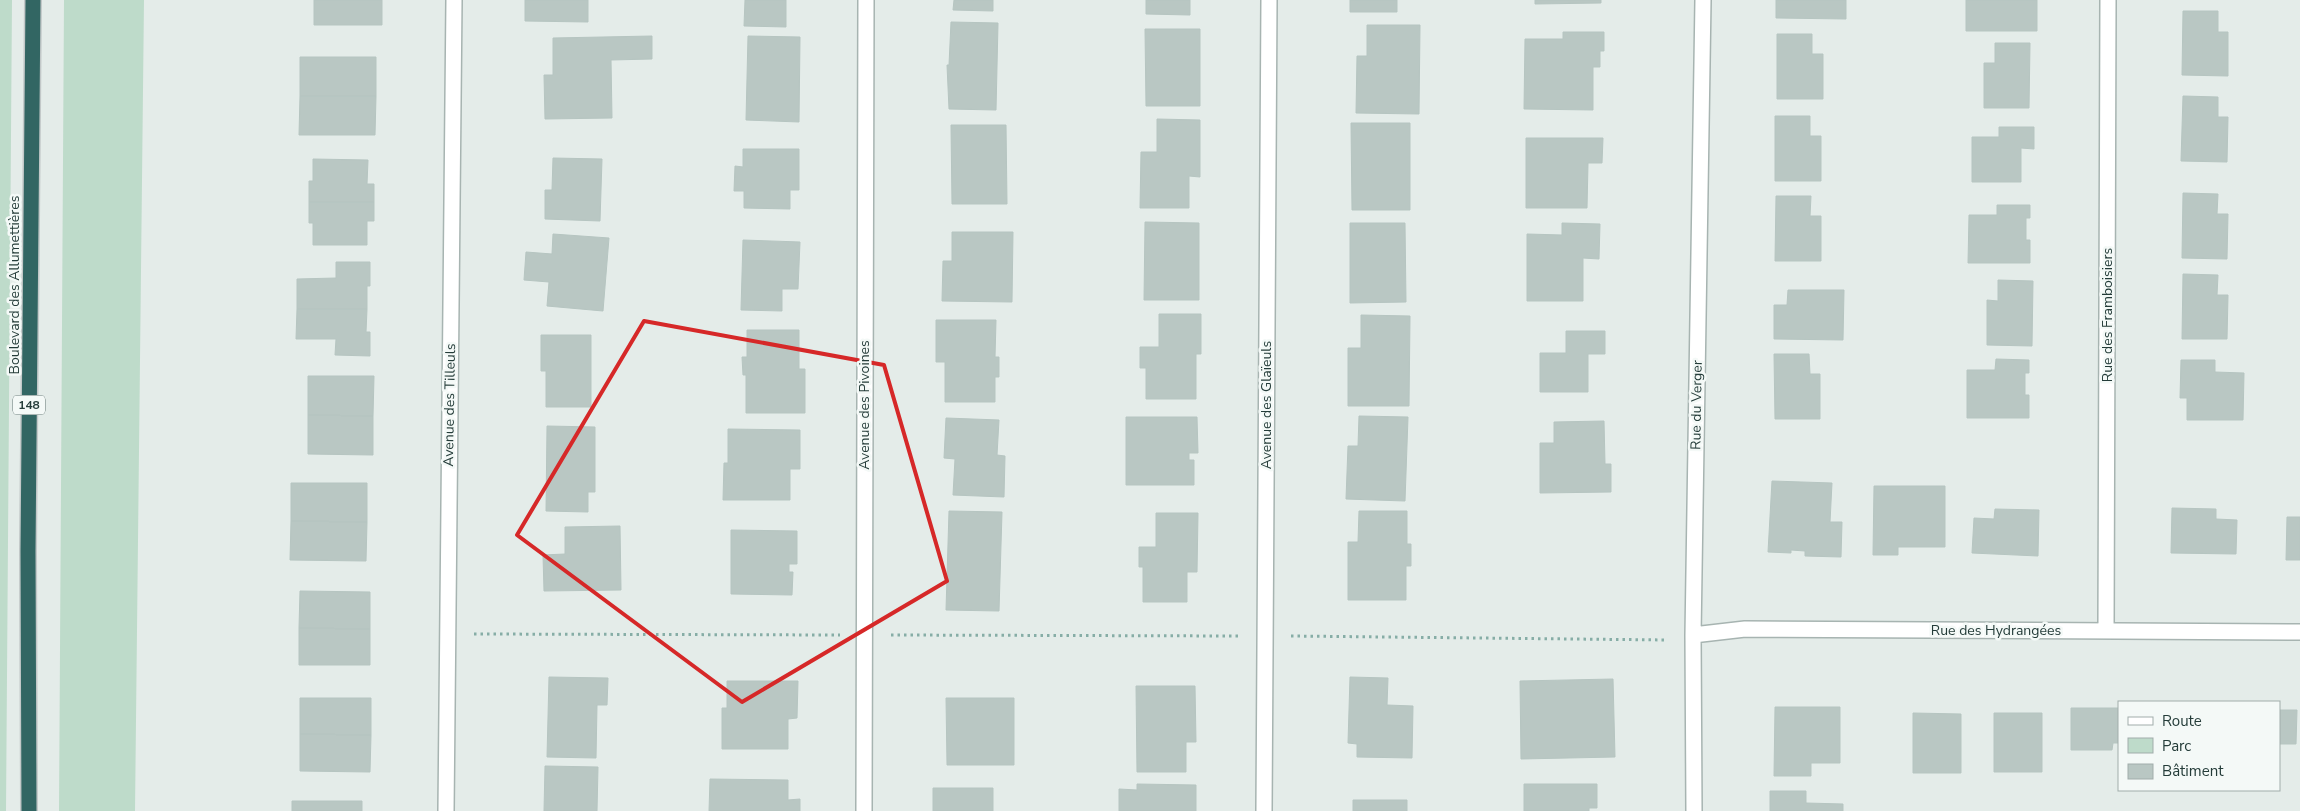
<svg xmlns="http://www.w3.org/2000/svg" width="2300" height="811" viewBox="0 0 2300 811" font-family="'Nunito Sans',sans-serif">
	<style>
		.green { fill: #bedbca }
		.building { fill: #b9c7c3; stroke: #b6c5c1 }
		.lines { fill: none; stroke-linecap: round; stroke-linejoin: round }
		.minor-casing { stroke: #a7b4b1; stroke-width: 18 }
		.highway-casing { stroke: #c2c8c8; stroke-width: 18 }
		.path { stroke: #86ada6; stroke-width: 3; stroke-dasharray: 2.5 4; stroke-linecap: butt }
		.minor { stroke: #fff; stroke-width: 15 }
		.highway { stroke: #326663; stroke-width: 15 }
		.marked { fill: none; stroke: #d62828; stroke-width: 4; stroke-linejoin: round }
		.labels { text-anchor: middle; stroke-width: 5; stroke-linejoin: round; paint-order: stroke }
		.shield { fill: #f4f9f7; stroke: #627572; stroke-width: 1 }
		.shield-label { font-size: 12px; font-weight: bold; fill: #243c39 }
		.street-label { font-size: 14px; fill: #243c39; stroke: #f4f9f7 }
	</style>
	<rect width="100%" height="100%" fill="#e4ece9"/>
	<path class="green" d="M0 0H12L6 811H0Z
		M64 0H144L135 811H59Z"/>
	<path class="building" d="M314 0H382V25H314Z
		M525 0H588V22L525 21Z
		M745 0H786V27L744 26Z
		M954 0H993V11L953 10Z
		M1146 0H1190V15L1146 14Z
		M1350 0H1397V12H1350Z
		M1535 0H1601V3L1535 4Z
		M1776 0H1846V19L1776 18Z
		M1966 0H2037V31H1966Z
		M2183 11H2218V32H2228V76L2182 75Z
		M951 22 998 23 996 110 949 109 947 65H949Z
		M1367 25H1420L1419 114 1356 113 1357 56H1367Z
		M1145 29H1200V106H1146Z
		M1563 32H1604V51H1600V67H1593V110L1524 109 1525 39H1563Z
		M1777 34H1812V54H1823V99H1777Z
		M652 36V59L611 60 612 118 545 119 544 75H553V38Z
		M748 36 800 37 799 122 746 120Z
		M1995 43H2030L2029 108H1984V63H1995Z
		M300 57H376V96H300Z
		M300 96H376L375 135H299Z
		M2183 96 2218 97V117H2228L2227 162 2181 161Z
		M1775 116H1810V136H1821V181H1775Z
		M1157 119 1200 120V177L1189 176V208H1140L1141 152H1157Z
		M1351 123H1410V210H1352Z
		M951 125H1006L1007 204H952Z
		M1999 127H2034V149L2021 148V182H1972V137H1999Z
		M1526 138H1603L1602 163H1588L1587 208H1526Z
		M743 149H799V190H790V209L744 208V191H734L735 166 743 167Z
		M553 158 602 159 600 221 545 219V190H552Z
		M313 159 368 160 367 184H374V202H309V181H313Z
		M2183 193 2218 194 2217 214H2228L2227 259 2182 258Z
		M1776 196H1811L1810 216H1821V261H1775Z
		M309 202H374V221H367V245H313V223H309Z
		M1997 205H2030V218H2026V240H2030V263H1968L1969 215H1997Z
		M1145 222 1199 223V300H1144Z
		M1350 223H1405L1406 302 1350 303Z
		M1562 223 1600 224 1599 259 1583 258V301H1527V234L1562 235Z
		M952 232H1013L1012 302 942 301 943 261H952Z
		M553 234 609 238 603 311 547 306 549 282 524 280 526 252 552 254Z
		M743 240 800 242 798 289H782V311L741 310Z
		M336 262H370V286H367V309H297V279L336 278Z
		M2183 274 2218 275 2217 295H2228L2227 339H2182Z
		M1998 280 2033 281 2032 346 1987 345V300L1998 301Z
		M1788 290H1844L1843 340 1774 339V305H1787Z
		M297 309H367L366 332H370V356L335 355 336 339H296Z
		M1159 314H1201V354H1196V399H1146V368H1140V347H1159Z
		M1361 315 1410 316 1409 406H1348V348H1361Z
		M936 320H996L995 357H999V377H995V402H945V362H936Z
		M747 330H799V369H805V413H746V375H743L742 357H747Z
		M1566 331H1605V354H1588V392H1540V353H1566Z
		M541 335H591V407H546V371H541Z
		M1774 354H1809L1810 374H1820V419H1775Z
		M1996 359 2029 360V373H2025V395H2029V418H1967V370H1995Z
		M2181 360H2215V372L2244 373 2243 420H2187V398H2180Z
		M308 376H374L373 416 308 415Z
		M308 415 373 416V455L308 454Z
		M1359 416 1408 417 1405 501 1346 499 1348 446H1358Z
		M1126 417H1197L1198 453H1189V460H1194V485H1126Z
		M946 418 999 420 997 455 1005 456 1004 497 953 495 955 459 944 458Z
		M1604 421 1605 464H1611V492L1540 493V443H1554V422Z
		M547 426 595 427V492H588V512L546 511Z
		M728 429 800 430V469H790V500H723L724 463H728Z
		M1772 481 1832 483 1830 522H1842L1841 557 1805 556V551L1791 550V553L1768 552Z
		M291 483H367V522L291 521Z
		M1874 486H1945V547H1898V555H1873Z
		M2172 508 2216 509V519L2237 520 2236 554 2171 553Z
		M1995 509 2039 510 2038 556 1972 553 1974 518 1994 519Z
		M949 511 1002 512 999 611 946 610Z
		M1359 511H1407V544H1411V566H1406V600H1348V542H1358Z
		M1156 513H1198L1197 572H1187V602H1143V567H1139V547H1156Z
		M2287 517H2300V560H2286Z
		M291 521 367 522 366 561 290 560Z
		M620 526 621 590 544 591 543 555 565 554V527Z
		M731 530 797 531V564H789V572H793L792 595 731 594Z
		M300 591 370 592V629L299 628Z
		M299 628 370 629V665H299Z
		M549 677 608 678 607 705H597L596 758 547 757Z
		M1350 677 1388 678 1387 705 1413 706 1412 758 1357 757V744L1348 743Z
		M1613 679 1615 757 1521 759 1520 681Z
		M727 681H798L797 718 788 719V749H722V708H727Z
		M1136 686H1195L1196 742H1186V772H1137Z
		M300 698H371V735L300 734Z
		M946 698H1014V765H947Z
		M1775 707H1840V763H1811V776H1774Z
		M2071 708H2119V743H2113L2112 750H2071Z
		M2279 710H2297L2296 744H2279Z
		M1913 713 1961 714V773H1913Z
		M1994 713H2042V772H1994Z
		M300 734 371 735 370 772 300 771Z
		M545 766 598 767 597 811H544Z
		M710 779 788 780V800L800 799V811H709Z
		M1137 784 1196 785V811H1119V789L1137 790Z
		M1524 784H1597V808H1589V811H1524Z
		M933 788H993V811H933Z
		M1770 791H1806V803L1843 804V811H1770Z
		M1353 800H1407V811H1353Z
		M292 801H362V811H292Z"/>
	<g class="lines">
		<defs>
			<path id="minor" d="M2106 631 2108 0
				M1693 635 1745 629 2300 632
				M446 811 454 0
				M864 811 866 0
				M1264 811 1269 0
				M1694 811 1693 635 1703 0"/>
			<path id="highway" d="M29 811 28 551 33 0"/>
		</defs>
		<use href="#minor" class="minor-casing"/>
		<use href="#highway" class="highway-casing"/>
		<path class="path" d="M474 634 840 635
			M891 635 1240 636
			M1291 636 1667 640"/>
		<use href="#minor" class="minor"/>
		<use href="#highway" class="highway"/>
	</g>
	<path class="marked" d="M644 321 884 365 947 581 742 702 517 535Z"/>
	<g class="labels">
		<rect class="shield" x="13" y="395.5" width="32" height="19" rx="4"/>
		<g class="shield-label">
			<text x="29" y="409">148</text>
		</g>
		<g class="street-label">
			<text transform="translate(14 285) rotate(-90)" y="5">Boulevard des Allumettières</text>
			<text transform="translate(2107 315) rotate(-90)" y="5">Rue des Framboisiers</text>
			<text transform="translate(449 405) rotate(-89)" y="5">Avenue des Tilleuls</text>
			<text transform="translate(864 405) rotate(-90)" y="5">Avenue des Pivoines</text>
			<text transform="translate(1266 405) rotate(-90)" y="5">Avenue des Glaïeuls</text>
			<text transform="translate(1696 405) rotate(-89)" y="5">Rue du Verger</text>
			<text x="1996" y="635">Rue des Hydrangées</text>
		</g>
	</g>
	<rect x="2118" y="701" width="162" height="90" fill="#f4f9f7" stroke="#a1adab"/>
	<rect x="2128" y="717" width="25" height="8" fill="#ffffff" stroke="#a1adab"/>
	<text x="2162" y="726" font-size="15" fill="#243c39">Route</text>
	<rect x="2128" y="738" width="25" height="15" fill="#bedbca" stroke="#a1adab"/>
	<text x="2162" y="751" font-size="15" fill="#243c39">Parc</text>
	<rect x="2128" y="764" width="25" height="15" fill="#b9c7c3" stroke="#a1adab"/>
	<text x="2162" y="776" font-size="15" fill="#243c39">Bâtiment</text>
</svg>
